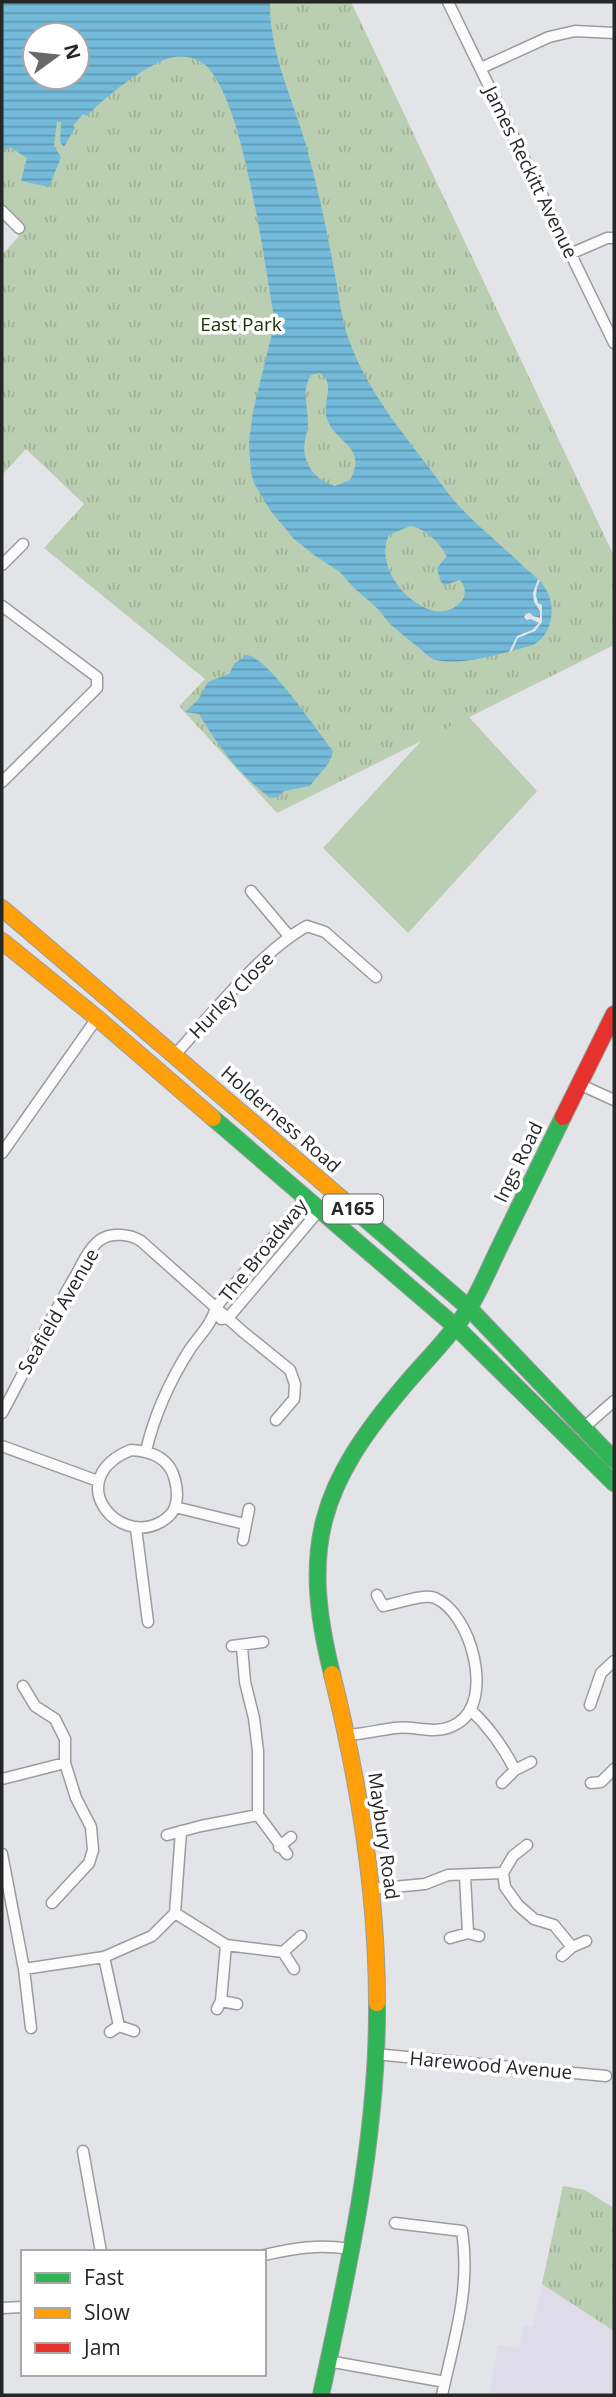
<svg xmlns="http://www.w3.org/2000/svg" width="616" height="2397" viewBox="0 0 616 2397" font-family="'Open Sans',sans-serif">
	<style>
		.education { fill: #dfdce9 }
		.grass { fill: #baceb1 }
		.park { fill: url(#park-tufts); fill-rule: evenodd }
		.water { fill: url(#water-rules); fill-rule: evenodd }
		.pier { fill: #e3e4e7 }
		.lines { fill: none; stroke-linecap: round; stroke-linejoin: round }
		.street-casing { stroke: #9c9c9f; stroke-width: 13 }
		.fast-casing { stroke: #9c9c9f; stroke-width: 18 }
		.slow-casing { stroke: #9c9c9f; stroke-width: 18 }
		.jam-casing { stroke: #9c9c9f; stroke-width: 18 }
		.street { stroke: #fbfbfb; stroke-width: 10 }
		.fast { stroke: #30b455; stroke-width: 16 }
		.slow { stroke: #ff9f0a; stroke-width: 16 }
		.jam { stroke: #e5322d; stroke-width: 16 }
		.labels { text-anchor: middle; stroke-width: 7; stroke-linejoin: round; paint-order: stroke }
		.shield { fill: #fff; stroke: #666768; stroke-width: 2 }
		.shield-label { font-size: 18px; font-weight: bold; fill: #252628 }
		.street-label { font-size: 19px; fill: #252628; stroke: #fff }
		.park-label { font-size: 19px; fill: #173400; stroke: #fff }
	</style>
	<defs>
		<pattern id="park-tufts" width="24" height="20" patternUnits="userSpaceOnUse" patternTransform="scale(1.75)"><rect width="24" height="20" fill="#baceb1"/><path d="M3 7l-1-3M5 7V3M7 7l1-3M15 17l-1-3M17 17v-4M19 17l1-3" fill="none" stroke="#a0b198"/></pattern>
		<pattern id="water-rules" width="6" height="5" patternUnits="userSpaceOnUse" patternTransform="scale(1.75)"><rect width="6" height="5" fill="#74bbdb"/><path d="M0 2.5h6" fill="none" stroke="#5f98b2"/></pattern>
	</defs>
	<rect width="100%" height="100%" fill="#e3e4e7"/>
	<path class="education" d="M563 2186 585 2190 614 2208V2395H490L498 2345 519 2348 524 2326 533 2327Z"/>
	<path class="grass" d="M456 703 537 791 408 933 323 848Z"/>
	<path class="park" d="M2 2H351L614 556V645L277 813 179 706 205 679 44 548 84 504 26 449 2 475V255L19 236 2 218ZM35 35H77V77H35Z
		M563 2186 585 2190 614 2208V2331L542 2284Z"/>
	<path class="water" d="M2 2H270C269 52 293 99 306 145 318 188 327 231 335 275 339 295 341 317 348 337 367 394 410 441 445 489 467 519 498 541 524 567 531 573 538 578 543 585 557 603 554 634 533 645 508 652 454 669 431 658L391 625 377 608 353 587 340 572 314 555 294 539 270 510 254 483 251 473 249 442 253 411 273 329V311C264 262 242 86 201 62 192 57 181 55 170 58 147 64 103 98 87 116L83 114 73 126 75 128 64 147 60 142 61 122H57L54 146 61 157 49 187 21 181 27 158 10 147 6 150 2 147 4 142 2 140ZM35 35H77V77H35ZM320 373C337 384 321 403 327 419 336 444 368 446 350 480L335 486C314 480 301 462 305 440 306 434 308 429 308 424 308 406 301 391 311 375ZM410 526C426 528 439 543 447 556L437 568 441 582 445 585 460 580C475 597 452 615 434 611 404 604 375 564 389 535Z
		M247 655C269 658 317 731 333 751 330 766 319 773 310 786L284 791 278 797 270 798C237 772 220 749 199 714L185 712 198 700 208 682 229 674 234 664Z"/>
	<path class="pier" d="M538 579 540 581 537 587 536 596 538 603 542 605V622L535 631 518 638 512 651 509 652 517 636 532 630 539 623 531 619 527 620 524 617 526 614 530 613 533 616 540 618V611L534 602 533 593Z"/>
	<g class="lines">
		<defs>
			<path id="street" d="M448 2 614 343
				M481 68 549 37 575 31 614 33
				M2 211 19 228
				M570 254 607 238H614
				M2 565 23 544
				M2 606 97 677V688L2 782
				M251 891 289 936
				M174 1056C211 1015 260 952 307 926L325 932 376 977
				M579 1084 614 1100
				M2 1153 97 1018
				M221 1319 228 1318 322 1207
				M2 1413C27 1367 49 1320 76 1275 82 1264 89 1248 100 1240 112 1232 130 1234 141 1241L242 1331 290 1370 295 1384 294 1399 276 1420
				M581 1430 614 1401
				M2 1446 98 1481
				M131 1450C152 1451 170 1458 175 1480 177 1488 178 1499 175 1507 173 1513 166 1519 161 1522 116 1547 62 1478 131 1450Z
				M146 1451C154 1416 171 1379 190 1349 201 1333 211 1326 216 1307L307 1196
				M175 1507 245 1524
				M136 1528 148 1622
				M243 1540 249 1509
				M232 1646 263 1642
				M242 1647 245 1682 254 1718 258 1751V1815L287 1854
				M23 1686 35 1706 55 1719 65 1739V1763L76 1798 91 1827 93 1850 89 1863 52 1903
				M590 1705 601 1673 614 1661
				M470 1709C490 1728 503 1746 515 1770
				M347 1735C363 1734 379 1730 395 1728 417 1725 436 1737 458 1723 495 1700 471 1613 435 1598 425 1593 395 1604 383 1606L377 1595
				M2 1779 65 1763
				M502 1783 515 1770 531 1762
				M591 1783 601 1782 614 1769
				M167 1835 201 1826 258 1815
				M527 1845 513 1856 503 1873 505 1887 518 1905 534 1919 554 1925 572 1947
				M279 1847 291 1837
				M2 1854 24 1969 31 2028
				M465 1876 468 1933
				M372 1889 425 1884 448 1875 503 1873
				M175 1913 226 1945 283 1952
				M450 1938 468 1933 479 1936
				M562 1956 572 1947 586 1941
				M104 1957 119 2026
				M24 1969 104 1957 152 1936 175 1913 181 1831
				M294 1969 283 1952 301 1936
				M221 2001 237 2004
				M217 2009 221 2001 226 1945
				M110 2032 119 2026 134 2031
				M375 2054 606 2076
				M83 2151 101 2252
				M395 2223 462 2231C471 2288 454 2340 442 2395
				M264 2255C296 2248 318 2244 350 2249
				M2 2308 23 2307
				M328 2361 445 2382"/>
			<path id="fast" d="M213 1118 456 1327 614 1483
				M342 1199 469 1308 614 1460
				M332 1674C300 1546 320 1485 404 1386 426 1360 451 1336 469 1308 481 1289 490 1266 500 1246 521 1203 542 1160 563 1117
				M321 2395C349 2267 378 2135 377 2003"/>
			<path id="slow" d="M2 908 342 1199
				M2 941 97 1018 213 1118
				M332 1674C359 1782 377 1891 377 2003"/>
			<path id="jam" d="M563 1117 614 1014"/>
		</defs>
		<use href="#street" class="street-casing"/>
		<use href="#fast" class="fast-casing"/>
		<use href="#slow" class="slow-casing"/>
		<use href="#jam" class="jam-casing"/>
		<use href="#street" class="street"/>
		<use href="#fast" class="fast"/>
		<use href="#slow" class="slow"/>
		<use href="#jam" class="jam"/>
	</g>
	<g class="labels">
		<rect class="shield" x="323" y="1194.5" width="60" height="29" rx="5"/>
		<g class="shield-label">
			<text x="353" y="1215">A165</text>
		</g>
		<g class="street-label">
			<text transform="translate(531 172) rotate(64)" y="7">James Reckitt Avenue</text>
			<text transform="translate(231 995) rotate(-46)" y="7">Hurley Close</text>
			<text transform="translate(281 1119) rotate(41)" y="7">Holderness Road</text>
			<text transform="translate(518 1162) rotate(-64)" y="7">Ings Road</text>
			<text transform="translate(263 1250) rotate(-51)" y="7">The Broadway</text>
			<text transform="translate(58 1311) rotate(-60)" y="7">Seafield Avenue</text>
			<text transform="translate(384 1836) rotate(82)" y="7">Maybury Road</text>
			<text transform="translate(491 2065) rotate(5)" y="7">Harewood Avenue</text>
		</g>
		<g class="park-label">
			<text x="241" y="331">East Park</text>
		</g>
	</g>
	<rect width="616" height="2397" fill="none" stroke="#252628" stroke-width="7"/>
	<rect x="21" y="2250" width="245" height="126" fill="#ffffff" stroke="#a8a8a9" stroke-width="2"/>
	<rect x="35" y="2273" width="35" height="10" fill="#30b455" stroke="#a8a8a9" stroke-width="2"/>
	<text x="84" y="2285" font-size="21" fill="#252628">Fast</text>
	<rect x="35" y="2308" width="35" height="10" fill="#ff9f0a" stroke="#a8a8a9" stroke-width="2"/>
	<text x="84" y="2320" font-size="21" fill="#252628">Slow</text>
	<rect x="35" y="2343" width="35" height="10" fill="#e5322d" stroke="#a8a8a9" stroke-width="2"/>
	<text x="84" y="2355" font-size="21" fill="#252628">Jam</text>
	<g transform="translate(56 56) rotate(75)"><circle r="33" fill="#ffffff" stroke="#a8a8a9" stroke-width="2"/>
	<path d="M0-5L12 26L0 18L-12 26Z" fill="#68686b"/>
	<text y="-10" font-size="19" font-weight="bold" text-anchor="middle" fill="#252628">N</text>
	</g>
</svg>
